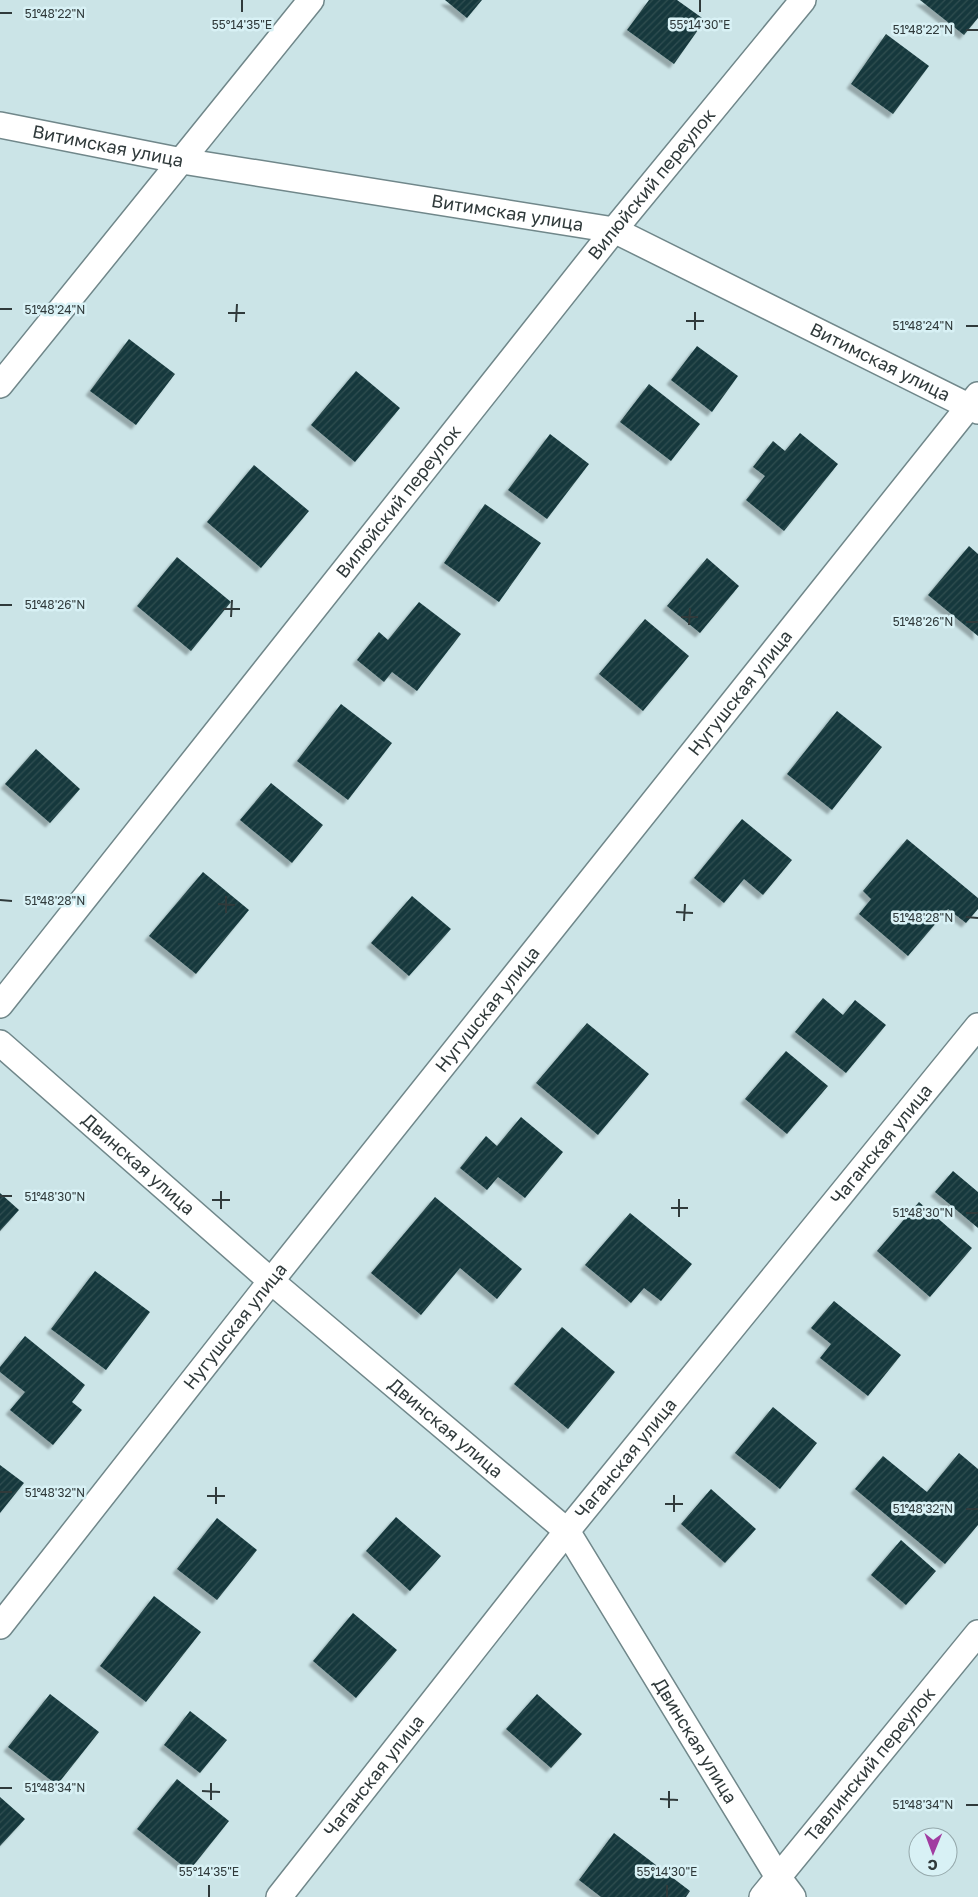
<svg xmlns="http://www.w3.org/2000/svg" width="978" height="1897" viewBox="0 0 978 1897" font-family="'Golos Text',sans-serif">
	<style>
		.building { fill: url(#building-hatch); filter: url(#shadow) }
		.lines { fill: none; stroke-linecap: round; stroke-linejoin: round }
		.street-casing { stroke: #70878a; stroke-width: 28 }
		.street { stroke: #fff; stroke-width: 25 }
		.ticks { fill: none; stroke: #303a3b; stroke-width: 2 }
		.labels { text-anchor: middle; stroke-width: 5; stroke-linejoin: round; paint-order: stroke }
		.street-label { font-size: 18px; fill: #303a3b; stroke: #d8f1f5 }
		.ticks-label { font-size: 12px; text-anchor: middle; fill: #303a3b; stroke: #d8f1f5; stroke-width: 5; stroke-linejoin: round; paint-order: stroke }
	</style>
	<defs>
		<pattern id="building-hatch" width="6" height="6" patternUnits="userSpaceOnUse" patternTransform="scale(1.25)"><rect width="6" height="6" fill="#16393d"/><path d="M-1 1l2-2M0 6l6-6M5 7l2-2" fill="none" stroke="#304e51"/></pattern>
		<filter id="shadow"><feDropShadow dx="-4.5" dy="4.5" stdDeviation="1" flood-color="#0004"/></filter>
	</defs>
	<rect width="100%" height="100%" fill="#cbe4e7"/>
	<path class="building" d="M445 0H482L467 18Z
		M649 0H677L705 20 674 64 627 30Z
		M920 0H978V18L964 35Z
		M886 34 929 66 893 114 851 84Z
		M129 339 175 374 136 425 90 391Z
		M697 346 738 376 712 412 671 380Z
		M356 371 400 408 355 462 311 425Z
		M649 384 700 424 671 461 620 422Z
		M800 433 838 464 784 531 746 500 765 476 753 467 773 441 785 451Z
		M550 434 589 464 547 519 508 490Z
		M254 465 309 511 261 568 207 522Z
		M485 504 541 543 499 602 444 563Z
		M969 546 978 554V636L928 595Z
		M177 557 231 602 191 651 137 606Z
		M707 558 739 586 700 633 667 606Z
		M419 602 461 634 417 691 392 672 384 682 357 660 379 632 388 640Z
		M645 619 689 656 643 711 599 674Z
		M341 704 392 743 348 800 297 761Z
		M837 711 882 747 832 810 787 774Z
		M36 749 80 789 50 823 5 784Z
		M271 783 323 825 292 863 240 820Z
		M742 819 792 860 763 895 744 879 724 903 694 878Z
		M907 839 978 898V909L966 923 948 909 908 956 859 914 871 899 863 891Z
		M203 872 249 910 196 974 149 936Z
		M412 896 451 929 409 976 371 943Z
		M823 998 843 1015 855 1000 886 1025 846 1073 795 1032Z
		M587 1023 649 1074 598 1135 536 1083Z
		M786 1051 828 1086 787 1134 745 1099Z
		M521 1117 563 1152 525 1198 498 1177 487 1190 460 1168 486 1136 497 1146Z
		M953 1171 978 1192V1228L935 1192Z
		M0 1193 19 1210 0 1231Z
		M435 1197 522 1269 497 1299 460 1268 421 1315 371 1273Z
		M919 1202 972 1248 930 1297 877 1251Z
		M630 1213 692 1264 661 1301 644 1288 631 1303 585 1265Z
		M95 1271 150 1312 106 1370 51 1329Z
		M834 1301 901 1355 868 1396 820 1358 831 1344 811 1328Z
		M562 1327 615 1372 568 1429 514 1384Z
		M25 1336 85 1385 72 1402 82 1410 53 1445 10 1410 25 1392 0 1372V1367Z
		M773 1407 817 1443 780 1489 735 1453Z
		M959 1453 978 1469V1525L945 1564 855 1489 883 1456 927 1492Z
		M0 1465 24 1483 0 1513Z
		M711 1489 756 1529 725 1563 681 1524Z
		M396 1517 441 1556 410 1591 366 1551Z
		M217 1518 257 1550 217 1600 177 1569Z
		M901 1540 936 1571 906 1605 871 1575Z
		M154 1596 201 1632 146 1702 100 1666Z
		M353 1613 397 1650 356 1698 313 1661Z
		M50 1694 99 1732 57 1785 8 1747Z
		M537 1694 582 1734 551 1768 506 1729Z
		M190 1711 227 1740 200 1773 164 1745Z
		M177 1779 229 1821 189 1871 137 1829Z
		M0 1797 25 1819 0 1846Z
		M614 1833 690 1891 686 1897H601L579 1880Z"/>
	<g class="lines">
		<defs>
			<g id="street">
				<path id="s1" d="M0 125 182 161 614 230 978 411"/>
				<path d="M0 385 311 0"/>
				<path id="s2" d="M0 1005 614 230 803 0"/>
				<path id="s3" d="M0 1043 271 1281 567 1531 778 1877 793 1897"/>
				<path id="s4" d="M0 1626 271 1281 978 395"/>
				<path id="s5" d="M279 1897 567 1531 978 1026"/>
				<path id="s6" d="M762 1897 978 1633"/>
			</g>
		</defs>
		<use href="#street" class="street-casing"/>
		<use href="#street" class="street"/>
	</g>
	<path class="ticks" d="M242 12V0M700 12V0M0 13H12M966 30H978M0 309H12M228 313H245M686 321H704M236 322 237 304M966 326H978M695 330V312M0 605H12M223 609H240M231 617 232 600M681 617H698M966 622H978M689 625 690 608M0 900 12 901M218 904 235 905M676 912 693 913M226 913V896M966 917 978 918M684 921 685 904M0 1196H12M212 1200H230M671 1208H688M221 1209V1191M966 1213H978M679 1217V1199M0 1492H12M207 1496H225M216 1504V1487M665 1504H683M966 1509H978M674 1512V1495M0 1788H12M202 1791 220 1792M660 1799 678 1800M211 1800V1783M966 1805H978M669 1808V1791M209 1897V1885M667 1897V1885"/>
	<g class="labels">
		<g class="street-label">
			<text dy="6" stroke="none"><textPath href="#s1" startOffset="110">Витимская улица</textPath></text>
			<text dy="6" stroke="none"><textPath href="#s2" startOffset="1048">Вилюйский переулок</textPath></text>
			<text dy="6" stroke="none"><textPath href="#s1" startOffset="515">Витимская улица</textPath></text>
			<text dy="6" stroke="none"><textPath href="#s1" startOffset="920">Витимская улица</textPath></text>
			<text dy="6" stroke="none"><textPath href="#s2" startOffset="642">Вилюйский переулок</textPath></text>
			<text dy="6" stroke="none"><textPath href="#s4" startOffset="1191">Нугушская улица</textPath></text>
			<text dy="6" stroke="none"><textPath href="#s4" startOffset="786">Нугушская улица</textPath></text>
			<text dy="6" stroke="none"><textPath href="#s5" startOffset="964">Чаганская улица</textPath></text>
			<text dy="6" stroke="none"><textPath href="#s3" startOffset="184">Двинская улица</textPath></text>
			<text dy="6" stroke="none"><textPath href="#s4" startOffset="381">Нугушская улица</textPath></text>
			<text dy="6" stroke="none"><textPath href="#s3" startOffset="589">Двинская улица</textPath></text>
			<text dy="6" stroke="none"><textPath href="#s5" startOffset="559">Чаганская улица</textPath></text>
			<text dy="6" stroke="none"><textPath href="#s3" startOffset="994">Двинская улица</textPath></text>
			<text dy="6" stroke="none"><textPath href="#s6" startOffset="171">Тавлинский переулок</textPath></text>
			<text dy="6" stroke="none"><textPath href="#s5" startOffset="154">Чаганская улица</textPath></text>
		</g>
	</g>
	<g class="ticks-label">
		<text x="55" y="18">51°48'22"N</text>
		<text x="242" y="29">55°14'35"E</text>
		<text x="700" y="29">55°14'30"E</text>
		<text x="923" y="34">51°48'22"N</text>
		<text x="55" y="314">51°48'24"N</text>
		<text x="923" y="330">51°48'24"N</text>
		<text x="55" y="609">51°48'26"N</text>
		<text x="923" y="626">51°48'26"N</text>
		<text x="55" y="905">51°48'28"N</text>
		<text x="923" y="922">51°48'28"N</text>
		<text x="55" y="1201">51°48'30"N</text>
		<text x="923" y="1217">51°48'30"N</text>
		<text x="55" y="1497">51°48'32"N</text>
		<text x="923" y="1513">51°48'32"N</text>
		<text x="55" y="1792">51°48'34"N</text>
		<text x="923" y="1809">51°48'34"N</text>
		<text x="209" y="1876">55°14'35"E</text>
		<text x="667" y="1876">55°14'30"E</text>
	</g>
	<g transform="translate(933 1852) rotate(181)"><circle r="24" fill="#d8f1f5" stroke="#95a8ab"/>
	<path d="M0-4L9 19L0 12L-9 19Z" fill="#a13ca1"/>
	<text y="-8" font-size="14" font-weight="bold" text-anchor="middle" fill="#303a3b">С</text>
	</g>
</svg>
